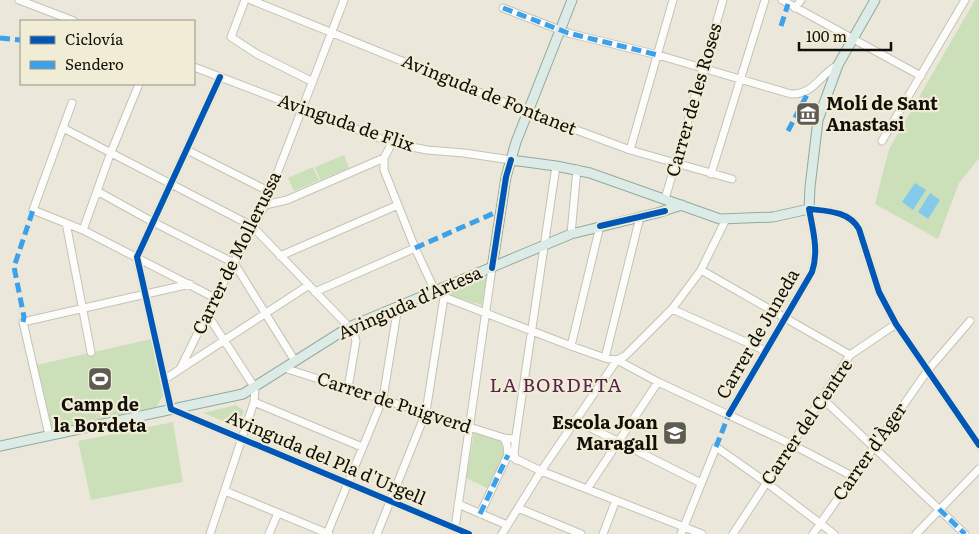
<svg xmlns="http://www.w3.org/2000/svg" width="979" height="534" viewBox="0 0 979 534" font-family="Literata,serif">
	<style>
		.green { fill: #cbdfb9 }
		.water { fill: #85cbe9 }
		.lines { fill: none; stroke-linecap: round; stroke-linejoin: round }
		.minor-casing { stroke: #c4c2b8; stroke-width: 9 }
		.major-casing { stroke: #90aa9e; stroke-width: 11 }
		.minor { stroke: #fcfcfa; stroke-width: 7 }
		.major { stroke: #ddebe6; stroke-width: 9 }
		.quiet { stroke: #3da1e9; stroke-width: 5; stroke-dasharray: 10 5; stroke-linecap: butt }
		.cycleway-casing { stroke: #f1ecd5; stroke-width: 9 }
		.cycleway { stroke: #0057b8; stroke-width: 6 }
		.labels { text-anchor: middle; stroke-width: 4.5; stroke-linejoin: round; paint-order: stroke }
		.street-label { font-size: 18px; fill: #110f08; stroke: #f1ecd5 }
		.poi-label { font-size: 18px; font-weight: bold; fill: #110f08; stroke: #f1ecd5; text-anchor: start }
		.neighbourhood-label { font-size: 19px; letter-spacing: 1px; fill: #562250; stroke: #f1ecd5 }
	</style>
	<rect width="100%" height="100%" fill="#ebe8db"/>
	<path class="green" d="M975 0H979V158L959 183 938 239 875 204 889 149Z
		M344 155 349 168 320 180 315 167Z
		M313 167 319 180 294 191 288 178Z
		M483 275H486L487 277 482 305 451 296 447 292 448 289Z
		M151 339 163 396 156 407 52 429 37 365Z
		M236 405 244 411 238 427 203 413Z
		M173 422 183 482 91 500 78 441Z
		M474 433C480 432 487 435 493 437 517 445 496 475 489 489L466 478Z"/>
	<path class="water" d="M915 183 926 190 913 210 902 202Z
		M930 193 940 200 928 219 918 212Z"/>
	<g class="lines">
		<defs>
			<path id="minor" d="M19 0 74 21
				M245 0 231 37 257 54 313 82
				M251 0 528 112 630 150 732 179
				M782 0 921 76
				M503 8 568 33 658 55 791 94C814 95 819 75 838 65
				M795 8 801 0
				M194 67 392 143 427 150 464 153 511 160
				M220 77 137 257 171 409 469 534
				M72 103 33 210 83 230 215 298
				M63 128 252 226 353 331 356 341 348 388
				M882 141 965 0
				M392 143 384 158V170L415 248 435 291
				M187 150 270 192
				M630 150 673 0
				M711 174 765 0
				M97 191 153 222 234 263 295 361
				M665 199 723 0
				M265 205 287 200 384 158
				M66 223 91 352
				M83 230 111 152 139 84
				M571 234 577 169
				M280 256 398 205
				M701 270 850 355
				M440 289 444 297 571 346 605 358 617 360 658 382 791 444 852 476
				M315 292 415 248
				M672 309 766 351
				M207 314 255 388 254 402 210 534
				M571 346 600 226
				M605 358 640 217
				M284 368 504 438 512 439 516 436
				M180 369 215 298 265 205 344 0
				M165 379 309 285
				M822 398 965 534
				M254 402 362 447
				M729 414 812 272C819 252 813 230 809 209 827 211 849 211 859 229L879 292 896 324 979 445
				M575 420 701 483
				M49 435 23 322 190 284
				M508 455 541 471 702 534
				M516 460 514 453 516 436 556 166
				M587 489 658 382
				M225 491 329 534
				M458 504 507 525
				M518 508 581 534
				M480 514 508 455 507 445 504 438
				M455 528 492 268
				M269 534 278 513
				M327 534 383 398 398 306
				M377 534 426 412 444 297
				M502 534 541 471 617 360 625 356 672 309 696 277 701 270 726 219
				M603 534 616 500
				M681 534 716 447 767 483 834 534
				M733 534 850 355 896 324
				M813 534 928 370 970 321
				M916 534 979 469"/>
			<path id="major" d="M511 160 556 166 590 173 720 219 773 217 809 209 810 187 818 120 838 65 875 0
				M492 268 506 177 516 142 572 0
				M0 446 243 394 349 327 571 234 657 213 682 205"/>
		</defs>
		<use href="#minor" class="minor-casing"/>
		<use href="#major" class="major-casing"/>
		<use href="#minor" class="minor"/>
		<use href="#major" class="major"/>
		<path class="quiet" d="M503 8 568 33 658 55
			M781 26 788 4
			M0 38 21 40
			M788 131 809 91
			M415 248 501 210
			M23 322 24 317 14 267 33 210
			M716 447 729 414
			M939 509 965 534
			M480 514 508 455"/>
		<defs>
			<path id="cycleway" d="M220 77 137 257 171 409 469 534
				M600 226 665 211
				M492 268 506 177 511 160
				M729 414 812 272C819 252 813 230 809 209 827 211 849 211 859 229L879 292 896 324 979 445"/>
		</defs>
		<use href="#cycleway" class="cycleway-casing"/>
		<use href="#cycleway" class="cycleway"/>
	</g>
	<defs>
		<symbol id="museum-square" viewBox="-11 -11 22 22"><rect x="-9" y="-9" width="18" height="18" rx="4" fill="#5d5b52" stroke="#f1ecd5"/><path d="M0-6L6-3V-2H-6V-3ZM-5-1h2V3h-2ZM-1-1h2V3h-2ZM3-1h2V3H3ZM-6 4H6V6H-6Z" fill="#fff"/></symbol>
		<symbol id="stadium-square" viewBox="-11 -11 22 22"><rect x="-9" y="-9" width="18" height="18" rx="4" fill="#5d5b52" stroke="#f1ecd5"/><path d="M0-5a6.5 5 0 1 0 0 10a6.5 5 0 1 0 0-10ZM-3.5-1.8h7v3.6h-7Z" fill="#fff"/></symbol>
		<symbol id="school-square" viewBox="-11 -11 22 22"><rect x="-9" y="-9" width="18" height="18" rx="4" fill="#5d5b52" stroke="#f1ecd5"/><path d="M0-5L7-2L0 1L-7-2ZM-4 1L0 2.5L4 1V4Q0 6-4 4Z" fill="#fff"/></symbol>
	</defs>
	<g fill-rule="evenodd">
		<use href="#museum-square" x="794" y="100" width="28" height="28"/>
		<use href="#stadium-square" x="86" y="365" width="28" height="28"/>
		<use href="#school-square" x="661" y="419" width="28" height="28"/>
	</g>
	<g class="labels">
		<g class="street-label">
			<text transform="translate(489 95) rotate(22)" y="6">Avinguda de Fontanet</text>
			<text transform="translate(694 100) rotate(-74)" y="6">Carrer de les Roses</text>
			<text transform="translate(346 123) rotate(19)" y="6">Avinguda de Flix</text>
			<text transform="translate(237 253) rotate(-64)" y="6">Carrer de Mollerussa</text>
			<text transform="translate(410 303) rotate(-24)" y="6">Avinguda d'Artesa</text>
			<text transform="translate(758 334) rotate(-60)" y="6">Carrer de Juneda</text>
			<text transform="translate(394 403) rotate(18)" y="6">Carrer de Puigverd</text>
			<text transform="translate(807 422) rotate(-56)" y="6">Carrer del Centre</text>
			<text transform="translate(870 452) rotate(-55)" y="6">Carrer d'Àger</text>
			<text transform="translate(326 458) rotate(23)" y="6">Avinguda del Pla d'Urgell</text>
		</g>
		<g class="poi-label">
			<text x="826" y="110">Molí de Sant<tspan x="826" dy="21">Anastasi</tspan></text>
			<text x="100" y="411" text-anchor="middle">Camp de<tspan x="100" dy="21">la Bordeta</tspan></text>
			<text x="658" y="429" text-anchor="end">Escola Joan<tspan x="658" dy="21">Maragall</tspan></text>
		</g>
		<g class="neighbourhood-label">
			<text x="556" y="392">LA BORDETA</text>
		</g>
	</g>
	<rect x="20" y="20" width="175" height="65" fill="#f1ecd5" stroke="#979483"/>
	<rect x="30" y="36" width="25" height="8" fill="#0057b8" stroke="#979483"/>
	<text x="65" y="45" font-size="15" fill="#110f08">Ciclovía</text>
	<rect x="30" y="61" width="25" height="8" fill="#3da1e9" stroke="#979483"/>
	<text x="65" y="70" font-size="15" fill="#110f08">Sendero</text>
	<path d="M799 42v8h92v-8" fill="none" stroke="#110f08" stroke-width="2.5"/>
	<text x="806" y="42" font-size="15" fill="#110f08" stroke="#f1ecd5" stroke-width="4" paint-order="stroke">100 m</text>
</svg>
